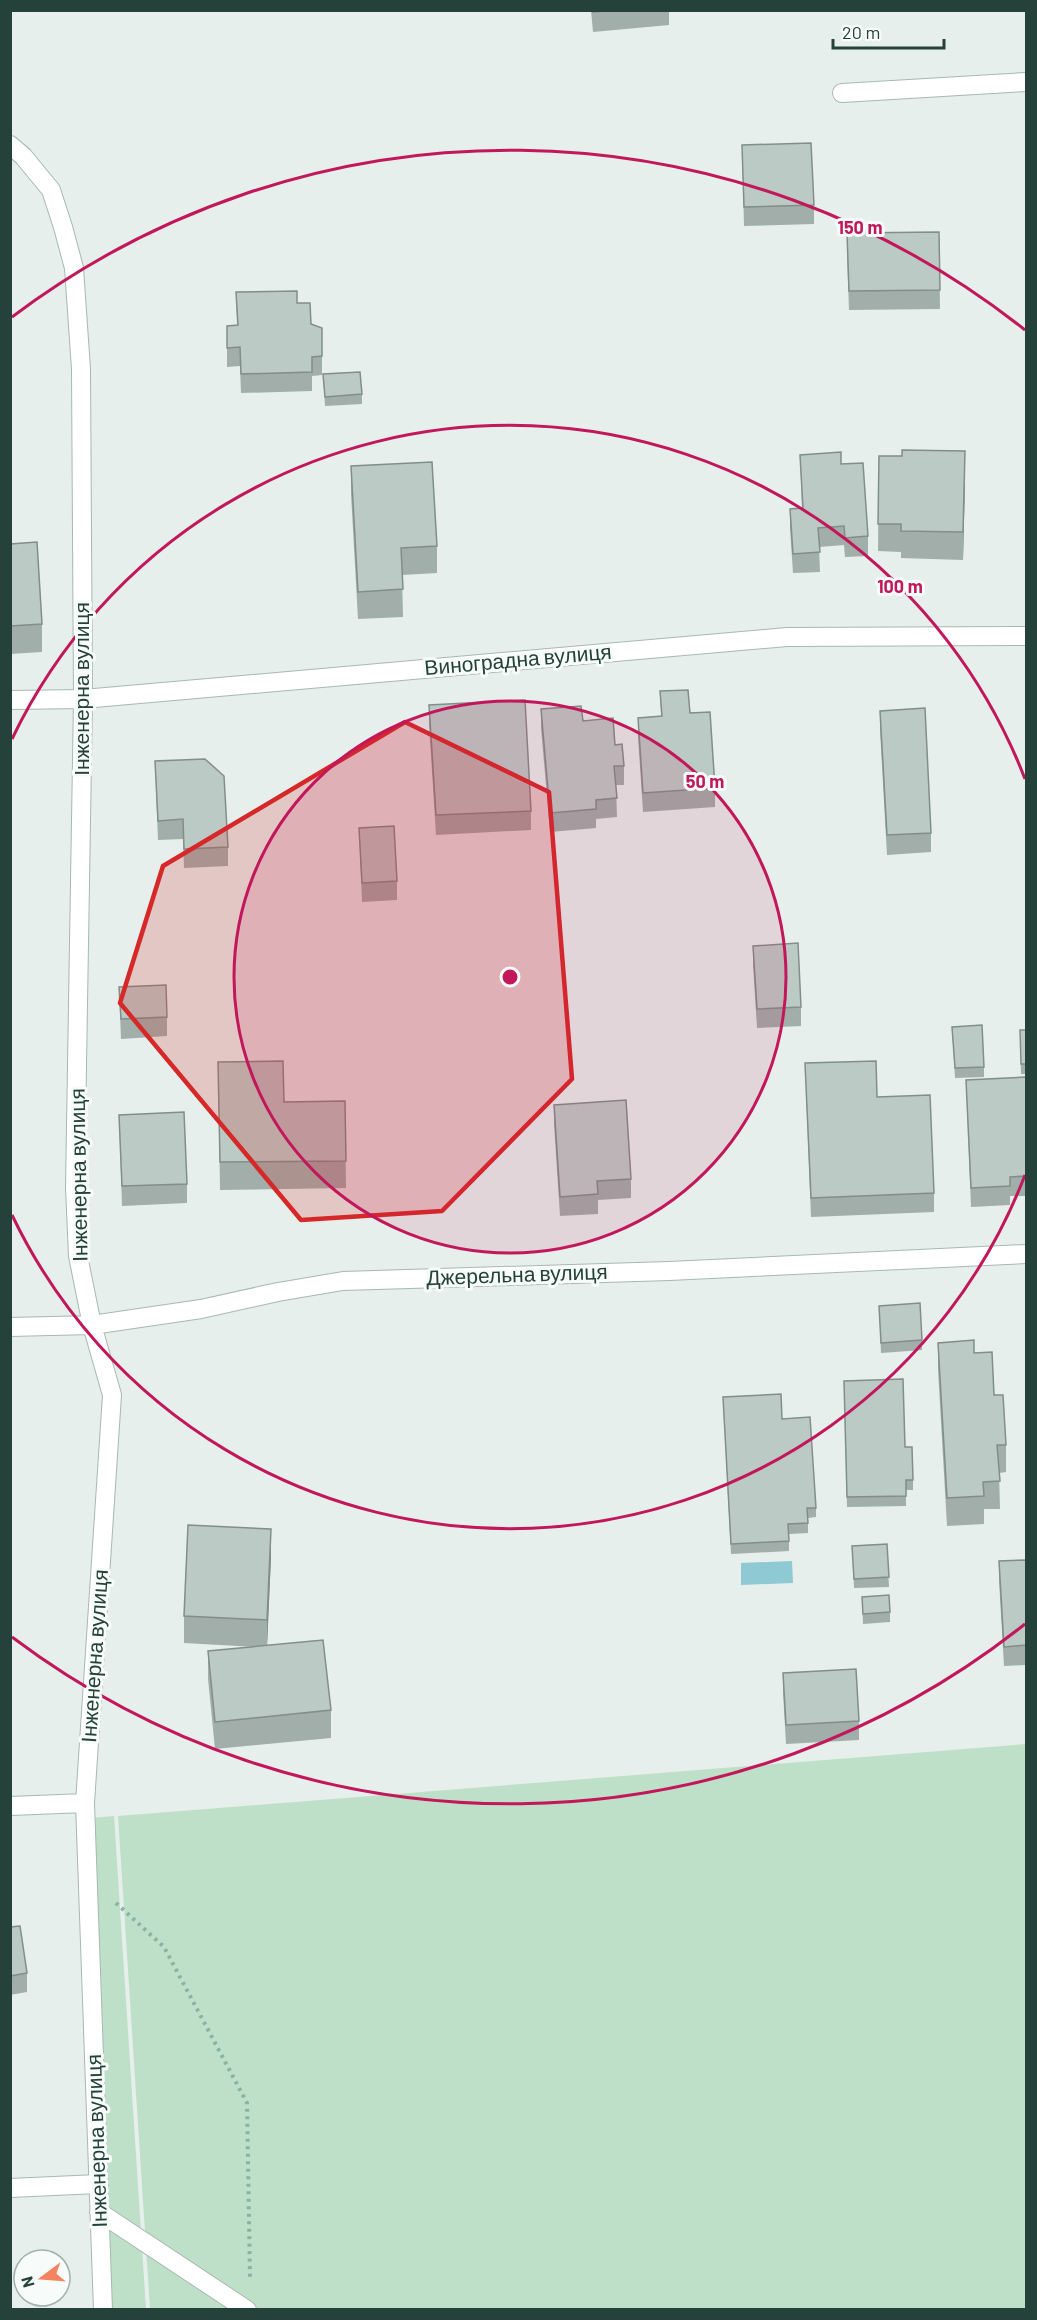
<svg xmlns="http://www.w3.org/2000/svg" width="1037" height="2320" viewBox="0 0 1037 2320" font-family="Barlow,sans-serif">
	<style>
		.green { fill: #bfe0c8 }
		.water { fill: #8ec9d4 }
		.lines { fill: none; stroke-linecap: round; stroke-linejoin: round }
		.street-casing { stroke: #a8b8b2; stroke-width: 20 }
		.path { stroke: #86b3a5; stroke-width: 4; stroke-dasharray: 3 4.5; stroke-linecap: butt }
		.street { stroke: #fff; stroke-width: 18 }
		.wall { fill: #a1aea9 }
		.shaded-wall { fill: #838d89 }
		.building { fill: #bbcac4; stroke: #838d89; stroke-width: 1.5 }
		.marked { fill: #d62828; fill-opacity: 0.2; stroke: #d62828; stroke-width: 4.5; stroke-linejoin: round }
		.ring { fill: none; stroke: #c2185b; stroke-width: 3 }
		.labels { text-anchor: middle; stroke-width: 6; stroke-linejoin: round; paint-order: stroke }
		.street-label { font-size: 21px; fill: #24423a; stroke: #f7fbf9 }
		.centre { fill: #c2185b; stroke: #f7fbf9; stroke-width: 3 }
		.ring-label { font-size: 18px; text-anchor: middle; font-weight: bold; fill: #c2185b; stroke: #f7fbf9; stroke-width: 6; stroke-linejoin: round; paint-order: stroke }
	</style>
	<rect width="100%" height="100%" fill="#e6efeb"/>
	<path class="green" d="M1026 1744V2309H150L118 1816Z
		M114 1816 146 2309H107L89 1818Z"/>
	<path class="water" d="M792 1561 793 1583 741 1585V1563Z"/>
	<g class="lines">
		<defs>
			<path id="street" d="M842 93 1026 82
				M10 145 23 156 51 190 63 227 74 268 81 369 83 699 75 1188 78 1256 92 1325 112 1395 85 1803 103 2310
				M10 700 83 699 787 637 1026 636
				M10 1327 92 1325 201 1309 278 1292 343 1281 669 1271 1026 1254
				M10 1806 85 1803
				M10 2188 98 2184
				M99 2212 247 2310"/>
		</defs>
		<use href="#street" class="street-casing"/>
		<path class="path" d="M116 1903 164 1947 247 2103 250 2278"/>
		<use href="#street" class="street"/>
	</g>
	<path class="wall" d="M591 10H669V25L593 32Z
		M742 145 814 205V224L744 226Z
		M939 232 940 309 849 310 847 252Z
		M236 292 297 303 311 324 322 328V375L312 376V391L241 393 240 366 227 367V326L237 325Z
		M323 374 362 394V404L325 406Z
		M800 455 841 464 868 536V556L845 557 844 545 819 547 820 572 793 573 790 528V509L802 508Z
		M879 456 965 479 963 560 901 558V552L878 551Z
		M351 466 437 546V573L402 575 403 617 358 619 351 494Z
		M10 544 42 624V652L10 654Z
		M660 691 690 713 715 788V807L643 812 638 737V718L661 716Z
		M429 705 531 811V830L436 835 429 724Z
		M541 709 583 721 615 745 624 766V785H616L617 817 596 819V828L550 832 541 728Z
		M880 711 931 833V852L887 855 880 730Z
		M155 761 228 847V866L184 868 183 839 158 840Z
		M359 828 397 881V900L362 902Z
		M753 946 801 1007V1026L757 1028 753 965Z
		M119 987 167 1017V1036L121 1039Z
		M952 1027 984 1067V1077L955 1078Z
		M1026 1030V1074H1021L1020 1040Z
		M218 1062 284 1102 345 1101 346 1188 220 1190Z
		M805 1063 877 1097 934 1193V1212L811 1217Z
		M1026 1077V1196H1010V1205L971 1207 966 1080Z
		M554 1105 631 1179V1198L598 1200V1214L560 1216 554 1124Z
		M119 1115 187 1184V1203L122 1206Z
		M879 1306 922 1340V1350L881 1353Z
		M938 1343 974 1353 994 1395 1006 1445V1472L999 1473 1000 1509H984V1524L947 1526 938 1370Z
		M844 1381 905 1447 913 1480V1490H906V1506L847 1507Z
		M723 1397 782 1419 816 1508V1517L808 1518V1533L789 1534V1551L731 1554Z
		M887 1544 889 1587 854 1588 852 1546Z
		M271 1557 267 1646 331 1710V1738L215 1749 208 1679V1651L256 1647 184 1643V1616Z
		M1026 1560V1665L1004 1666 999 1580V1561Z
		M862 1597 890 1612V1622L863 1624Z
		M783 1673 859 1721V1740L786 1744 783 1692Z
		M10 1927 27 1973V1992L10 1995Z"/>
	<path class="shaded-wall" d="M965 451V479L963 560V532Z
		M271 1529V1557L267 1647V1620Z"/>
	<path class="building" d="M592 10H614L593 12Z
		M811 143 814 205 744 207 742 145Z
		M939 232 940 290 849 291 847 233Z
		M297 291V303H310L311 324 322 328V356L312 357V372L241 374 240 347 227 348V326L238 325 236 292Z
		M360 372 362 394 325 397 323 374Z
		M902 450 965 451 963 532 901 531V524H878L879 456H902Z
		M841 452V464L863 463 868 536 845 538 844 526 818 528 820 552 793 554 790 509 803 508 800 455Z
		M432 462 437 546 401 548 403 589 358 592 351 466Z
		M37 542 42 624 10 626V544Z
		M688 690 690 713 710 712 715 788 643 793 638 718 662 716 660 691Z
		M525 700 531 811 436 815 429 705Z
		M581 706 583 721 613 718 615 745 622 744 624 766H614L617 798 596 800V809L550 813 541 709Z
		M925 708 931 833 887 835 880 711Z
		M205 759 224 776 228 847 184 849 183 819 158 821 155 761Z
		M394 826 397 881 362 883 359 828Z
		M798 943 801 1007 757 1009 753 946Z
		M166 985 167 1017 121 1019 119 987Z
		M982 1025 984 1067 955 1068 952 1027Z
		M1020 1030H1026V1064H1021Z
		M283 1061 284 1102 345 1101 346 1161 220 1162 218 1062Z
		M876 1061 877 1097 930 1095 934 1193 811 1198 805 1063Z
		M1026 1077V1176L1010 1177V1186L971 1188 966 1080Z
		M626 1100 631 1179 597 1181 598 1194 560 1197 554 1105Z
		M184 1112 187 1184 122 1186 119 1115Z
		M920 1303 922 1340 881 1343 879 1306Z
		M974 1340V1353L992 1352 994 1395H1003L1006 1445H997L1000 1481 983 1482 984 1496 947 1498 938 1343Z
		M903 1379 905 1447H912L913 1480H906V1496L847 1497 844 1381Z
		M781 1394 782 1419 810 1417 816 1508H807L808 1523 788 1524 789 1541 731 1544 723 1397Z
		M188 1525 271 1529 267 1620 184 1616Z
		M887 1544 889 1577 854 1579 852 1546Z
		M1026 1560V1645L1004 1647 999 1561Z
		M889 1595 890 1612 863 1614 862 1597Z
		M323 1640 331 1710 215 1722 208 1651Z
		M856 1669 859 1721 786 1725 783 1673Z
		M20 1926 27 1973 10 1976V1927Z"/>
	<path class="marked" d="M405 722 549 792 572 1079 442 1211 301 1220 120 1003 163 866Z"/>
	<circle cx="510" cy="977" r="276" fill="#c2185b" fill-opacity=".12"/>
	<g class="ring">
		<circle cx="510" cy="977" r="276"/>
		<path d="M1025 1175A552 552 0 0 1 12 1215M12 739A552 552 0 0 1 1025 779"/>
		<path d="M1025 1624A827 827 0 0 1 12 1637M12 317A827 827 0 0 1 1025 330"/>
	</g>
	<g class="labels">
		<g class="street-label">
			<text transform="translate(518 660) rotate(-5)" y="7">Виноградна вулиця</text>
			<text transform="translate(82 689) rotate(-90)" y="7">Інженерна вулиця</text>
			<text transform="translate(79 1175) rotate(-91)" y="7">Інженерна вулиця</text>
			<text transform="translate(517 1275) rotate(-2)" y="7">Джерельна вулиця</text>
			<text transform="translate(95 1656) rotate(-86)" y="7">Інженерна вулиця</text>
			<text transform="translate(97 2141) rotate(-92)" y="7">Інженерна вулиця</text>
		</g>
	</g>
	<circle cx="510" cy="977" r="9" class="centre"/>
	<g class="ring-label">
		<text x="860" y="234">150 m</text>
		<text x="900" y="593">100 m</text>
		<text x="705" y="788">50 m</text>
	</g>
	<rect width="1037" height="2320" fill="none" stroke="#24423a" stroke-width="24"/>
	<g transform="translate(42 2278) rotate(254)"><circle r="28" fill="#f7fbf9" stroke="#a3b1ad" stroke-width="1.5"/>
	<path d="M0-4.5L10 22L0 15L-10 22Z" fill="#f4845f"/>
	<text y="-9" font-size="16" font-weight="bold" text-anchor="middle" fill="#24423a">N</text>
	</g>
	<path d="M833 39v9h111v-9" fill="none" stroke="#24423a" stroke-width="3"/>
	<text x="842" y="39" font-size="18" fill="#24423a" stroke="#f7fbf9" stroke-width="4.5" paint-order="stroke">20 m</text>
</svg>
